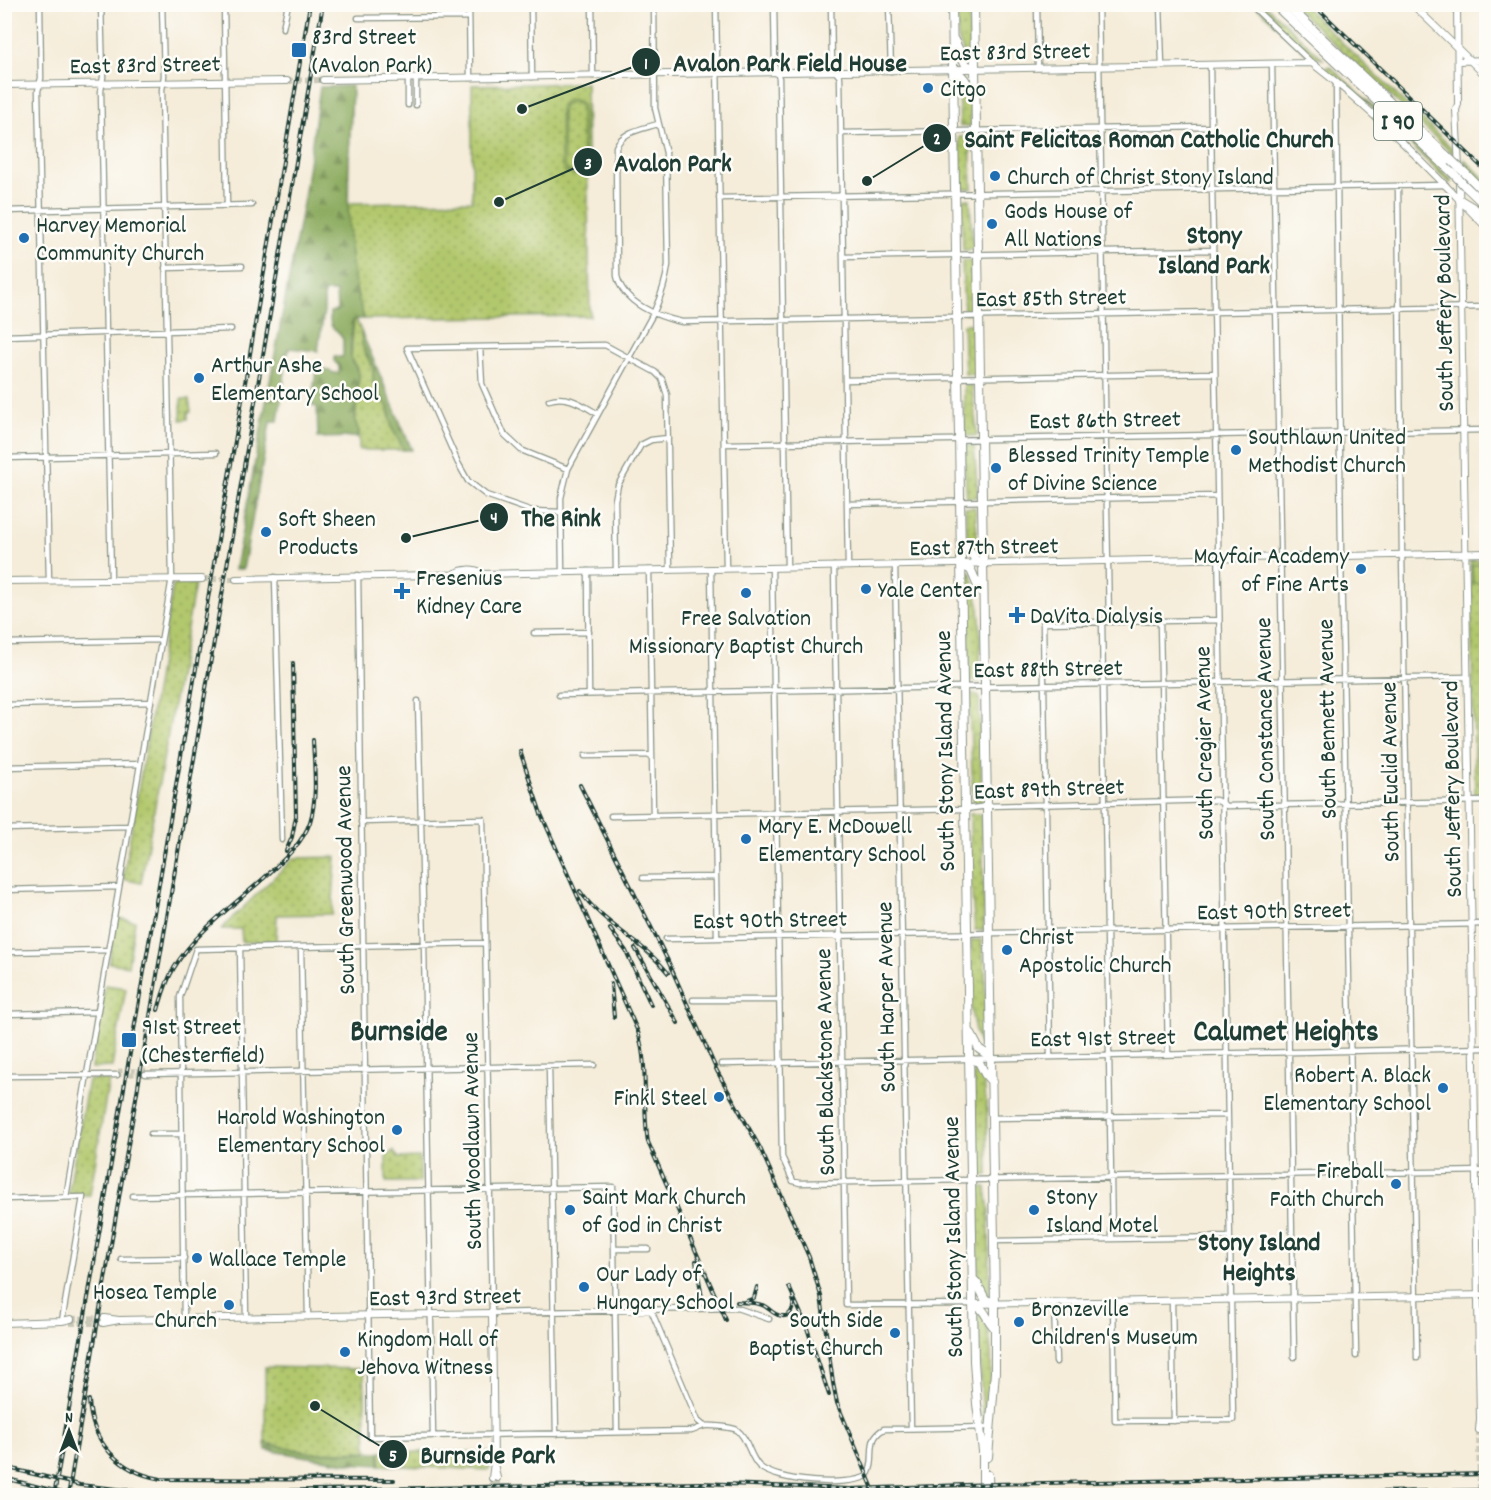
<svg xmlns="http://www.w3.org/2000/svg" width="1491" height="1500" viewBox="0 0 1491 1500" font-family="Dekko,sans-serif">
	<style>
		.grass { fill: url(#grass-dots); stroke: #688250; stroke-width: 1.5 }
		.forest { fill: url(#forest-firs); stroke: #56744a; stroke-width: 1.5 }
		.pitch { fill: #b2c86d; stroke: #688250; stroke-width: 1.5; fill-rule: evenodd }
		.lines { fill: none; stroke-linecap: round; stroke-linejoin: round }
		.street-tunnel { stroke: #cac9b8; stroke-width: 4.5; stroke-dasharray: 4.5 2; stroke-linecap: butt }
		.secondary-tunnel { stroke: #cac9b8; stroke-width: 6; stroke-dasharray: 6 3; stroke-linecap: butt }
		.street-casing { stroke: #8a9486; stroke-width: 7 }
		.secondary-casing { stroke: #8a9486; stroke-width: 8 }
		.highway-casing { stroke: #8a9486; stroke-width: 10 }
		.street { stroke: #fff; stroke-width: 4.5 }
		.secondary { stroke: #fff; stroke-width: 6 }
		.highway { stroke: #fff; stroke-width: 8 }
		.rail-casing { stroke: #1f3d34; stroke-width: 4 }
		.rail { stroke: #fdfcf7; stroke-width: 1.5; stroke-dasharray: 4.5; stroke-linecap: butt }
		.highway-bridge-casing { stroke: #8a9486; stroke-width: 10; stroke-linecap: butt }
		.highway-bridge { stroke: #fff; stroke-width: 8 }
		.poi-dot { fill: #1f6fb2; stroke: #fdfcf7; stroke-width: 2 }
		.labels { text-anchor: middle; stroke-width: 5; stroke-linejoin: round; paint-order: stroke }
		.shield { fill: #fdfcf7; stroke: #62766e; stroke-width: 1.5 }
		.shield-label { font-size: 22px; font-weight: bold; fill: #1f3d34 }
		.poi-label { font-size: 24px; fill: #1f3d34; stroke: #fdfcf7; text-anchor: start }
		.street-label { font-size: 24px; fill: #1f3d34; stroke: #fdfcf7 }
		.neighbourhood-label { font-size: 26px; font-weight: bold; fill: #1f3d34; stroke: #fdfcf7 }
		.district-label { font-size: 30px; font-weight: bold; fill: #1f3d34; stroke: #fdfcf7 }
		.leader { fill: none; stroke: #1f3d34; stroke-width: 2 }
		.callout-dot { fill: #1f3d34; stroke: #fdfcf7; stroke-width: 2 }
		.mark-label { font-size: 18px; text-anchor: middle; font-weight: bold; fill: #fff }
		.callout-label { font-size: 26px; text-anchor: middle; font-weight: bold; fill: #1f3d34; stroke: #fdfcf7; stroke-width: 5; stroke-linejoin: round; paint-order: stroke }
	</style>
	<defs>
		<pattern id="grass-dots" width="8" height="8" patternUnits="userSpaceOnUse" patternTransform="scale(1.5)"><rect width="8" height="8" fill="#b2c86d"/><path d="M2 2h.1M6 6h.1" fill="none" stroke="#90a45a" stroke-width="1.8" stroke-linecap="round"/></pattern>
		<pattern id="forest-firs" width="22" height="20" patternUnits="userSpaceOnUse" patternTransform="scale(1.5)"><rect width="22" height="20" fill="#8dac60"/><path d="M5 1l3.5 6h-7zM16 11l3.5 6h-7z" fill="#738d50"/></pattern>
	</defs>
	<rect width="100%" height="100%" fill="#fdfcf7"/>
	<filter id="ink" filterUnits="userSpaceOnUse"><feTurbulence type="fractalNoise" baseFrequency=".0167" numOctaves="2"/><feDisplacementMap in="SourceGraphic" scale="12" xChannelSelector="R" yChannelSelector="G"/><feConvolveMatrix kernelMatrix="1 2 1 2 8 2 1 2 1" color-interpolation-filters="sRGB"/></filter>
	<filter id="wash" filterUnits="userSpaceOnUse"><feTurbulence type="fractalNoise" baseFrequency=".008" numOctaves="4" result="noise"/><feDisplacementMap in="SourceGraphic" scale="24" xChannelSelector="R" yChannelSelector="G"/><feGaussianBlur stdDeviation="1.35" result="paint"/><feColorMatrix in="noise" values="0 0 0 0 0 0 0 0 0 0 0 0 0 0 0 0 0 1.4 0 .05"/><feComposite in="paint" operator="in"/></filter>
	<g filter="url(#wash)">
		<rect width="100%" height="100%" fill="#f5ecd9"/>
		<path class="grass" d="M957 5H969L970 63H967L958 38Z
			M1255 5H1265L1323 59 1309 56Z
			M1293 5H1303L1453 149V154Z
			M1330 66 1452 180V182L1450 183 1361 97 1326 70V67Z
			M958 77 961 78 970 94 971 126H960Z
			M586 83 590 316 364 319C352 281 347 242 348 203L472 201V85Z
			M959 137H970L972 189 960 188Z
			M1464 159 1486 180V187L1465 166Z
			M961 199H970L973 250H963Z
			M962 261H971L974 313H964Z
			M354 319H356L361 331 365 353 373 368 376 386 388 407 392 428 404 450H359V432L355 421 359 375 358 368 351 358Z
			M963 324H972L975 375 965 374Z
			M964 385H972L977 436H964Z
			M181 399H189L191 412H188V419L181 420Z
			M963 446H974L978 497 967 498Z
			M975 507 979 559 968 543 965 508Z
			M1470 560H1486V795H1475Z
			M966 572H970C984 605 980 646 980 681L970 682Z
			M177 584H195L141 883 123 879 173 586Z
			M969 693 979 695 982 803H973Z
			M970 814H980L983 843 984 930H975L971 885Z
			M336 857 332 914 277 915 276 942H242L241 929H221L294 858Z
			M116 918 135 921 128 966 109 963Z
			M971 940H981L985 967 986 1049 982 1050C966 1018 971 975 971 940Z
			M105 985 126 988 112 1067 91 1068Z
			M977 1065 984 1083 987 1110 988 1175 979 1176 973 1066Z
			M109 1079 90 1195H68L88 1080Z
			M393 1151 399 1158 420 1157V1182H386V1157Z
			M977 1187H986L989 1211 990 1298H987L978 1279Z
			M977 1313H982C997 1346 990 1385 987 1420H983Z
			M265 1367 364 1369 367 1451 311 1453 265 1443Z
			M380 1452H489V1470L380 1465Z"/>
		<path class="forest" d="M352 86C350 164 340 244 364 319H354C351 331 350 344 351 356 352 362 357 369 359 375L355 421 359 432 358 437 318 438 317 407 311 405 317 366 334 373H339V366L334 361V357H342L343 356V339C334 326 329 331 330 312L337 311 336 292H324V311L318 351 290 348 288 351 278 421H271L270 423 243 569H235L304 198 320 87Z
			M361 331 412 450H404L392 428 388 407 373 383V368L362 345Z
			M265 1443 311 1453 380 1452V1465L346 1463 266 1450Z"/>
		<path class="pitch" d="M571 99 581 103 584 111V167C581 175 573 176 565 172L561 163 560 109 564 102ZM573 101 579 105 581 110 582 163 580 169 573 172 568 171 564 164 562 113 564 105Z
			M1484 564 1485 583H1473L1472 565Z"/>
	</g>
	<g filter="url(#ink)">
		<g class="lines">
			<path class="street-tunnel" d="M118 1071 146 1070
				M117 1075 145 1074"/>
			<path class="secondary-tunnel" d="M287 81 323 80
				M202 579H236
				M71 1319 104 1318
				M70 1323H103
				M1479 1430 1480 1496
				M492 1478 493 1496
				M497 1478V1496"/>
			<defs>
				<path id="street" d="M40 4 41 78 38 91 49 581
					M101 4 103 77 101 91 111 579
					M224 4 227 206
					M469 4 470 78
					M531 4 532 77
					M592 4 593 76
					M716 4 726 568
					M774 4 775 68 779 78 787 567
					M831 4 832 67 840 77 848 566
					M889 4 891 71
					M1037 4 1038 68
					M1098 4 1109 622
					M1160 4 1162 66
					M1250 4 1312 63
					M358 18 469 17
					M283 28 288 4
					M1272 64 1294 1357
					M408 79V105
					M416 79V105
					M1336 82 1341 556 1356 1356
					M658 124C642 129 623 131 616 147L617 276C623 303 658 317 682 322L1486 307
					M841 133 1211 127
					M1398 186 1402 555 1417 1358
					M719 198 1446 185
					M4 211 252 205
					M843 257 1213 250
					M165 268 242 266
					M4 336 231 329
					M480 347 482 384 504 434 521 450 568 469
					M845 380 1215 373
					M549 400C568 394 582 405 598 414
					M724 444 1486 430
					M4 458 216 453
					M847 504 1217 496
					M561 512 532 511 486 495 468 481 458 463 407 348 605 345 655 372 662 379 667 395 670 569
					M895 565 911 1428
					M834 566 846 1305 973 1304
					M772 568 782 1157 793 1181 800 1183 1486 1171
					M711 569 717 938
					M616 570 615 500 618 485 641 445 651 440 668 438
					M649 570 653 815
					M562 571 561 498 568 469 654 312C661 296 666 282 668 265L666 153 655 108 654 4
					M588 571 589 694
					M358 575 370 1437 691 1431C696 1430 700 1427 704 1426 709 1425 732 1427 737 1430 748 1438 749 1456 759 1466 776 1482 847 1487 867 1476 878 1460 864 1439 884 1429L990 1427
					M275 577 282 840
					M1160 621 1168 1054
					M1102 622 1112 1239
					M534 633 589 632
					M4 643 161 640
					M559 695 1467 677
					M418 701 424 944 433 1436
					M4 705 151 702
					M585 756 651 755
					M4 767 140 764
					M611 816 965 809 988 806 1216 800 1227 806 1486 801
					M361 822 483 819 492 1313 737 1308 769 1319
					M4 829 129 826
					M643 878 715 877
					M4 890 119 887
					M666 939 1486 924
					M240 947 246 1318
					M301 947 308 1317
					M4 952 108 950
					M693 1000H780
					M4 1014 97 1012
					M1050 1056 1043 623 1219 620
					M721 1064 1486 1048
					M549 1066 556 1434
					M145 1074 594 1065
					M4 1076 117 1075
					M992 1118 1227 1115
					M151 1134H182
					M133 1196 613 1187 617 1432
					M66 1197 172 578 162 90 164 76 162 4
					M4 1199 83 1197 62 1321
					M994 1241 1230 1237
					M614 1249H648
					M121 1259 184 1258
					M1172 1301 1174 1421
					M1113 1302 1115 1421 1233 1420 1210 65
					M1054 1303 1056 1362
					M651 1310 698 1421 704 1426
					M184 1319 180 997 196 949 485 943
					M1480 1419H1486"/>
				<path id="secondary" d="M1412 4 1486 76
					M1457 4 1458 104 1456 110 1459 168
					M1458 61 1486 60
					M323 80 1312 63C1376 112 1430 170 1486 227
					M4 85 287 81
					M1459 179 1480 1419 1479 1430
					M455 573C463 569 474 568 482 573
					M236 579 1486 553
					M4 581 202 579
					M974 1304 1486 1295
					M104 1318 119 1320
					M4 1323 62 1321 71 1319
					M103 1323 119 1320 492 1313 494 1463 497 1478
					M492 1478 494 1463
					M1484 1496V1495"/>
				<path id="highway" d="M952 4 974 1361 977 1404 983 1451V1496
					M974 4 995 1304V1372L988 1457
					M1274 4 1453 173
					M1286 4 1452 161
					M954 40 966 65 975 69
					M952 70C966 75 968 86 974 99
					M1465 173 1486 194
					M1465 186 1486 206
					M1460 200 1475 209 1486 219
					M961 538 977 562 983 564
					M961 564 971 570 980 591
					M970 1032 979 1049 991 1057
					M969 1059 979 1062 985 1074 992 1082
					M974 1280 977 1283 985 1299 995 1304
					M973 1304C986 1308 986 1320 995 1328
					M988 1475 989 1496"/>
			</defs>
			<use href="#street" class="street-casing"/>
			<use href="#secondary" class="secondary-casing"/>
			<use href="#highway" class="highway-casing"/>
			<use href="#street" class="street"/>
			<use href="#secondary" class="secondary"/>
			<use href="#highway" class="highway"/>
			<defs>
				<path id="rail" d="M1313 4 1486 171
					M520 751 541 814 638 1032C649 1068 642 1106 648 1142L726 1320
					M580 785 668 961 717 1071 760 1148 809 1257 821 1296 833 1383 837 1403 876 1496
					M286 851 292 837 296 816 293 663
					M580 891C603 925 643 941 668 973
					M610 929 626 951 651 1005
					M635 948 678 1023
					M611 984 614 1017
					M158 1010C162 996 166 981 174 968 195 932 234 905 264 878 281 862 302 845 310 822 318 796 314 766 313 740
					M696 1261 702 1298
					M789 1287 806 1325 829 1395
					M737 1302C744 1303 755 1302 762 1305 768 1307 772 1313 778 1315 791 1320 795 1307 793 1298
					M744 1302 754 1298 757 1287
					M89 1400C91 1442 119 1472 161 1479L394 1480
					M4 1467 80 1485 155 1493 701 1483 850 1489 994 1484 1486 1474
					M4 1478 63 1493
					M54 1496 310 4
					M68 1496 323 4
					M548 1496 674 1493 767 1496
					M1143 1496 1486 1490"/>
			</defs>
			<use href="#rail" class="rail-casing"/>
			<use href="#rail" class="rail"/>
			<defs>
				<path id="highway-bridge" d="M1452 161 1465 173
					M1453 173 1465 186"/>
			</defs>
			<use href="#highway-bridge" class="highway-bridge-casing"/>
			<use href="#highway-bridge" class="highway-bridge"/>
		</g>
	</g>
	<g class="poi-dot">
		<rect x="291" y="42" width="16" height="16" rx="3"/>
		<circle cx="928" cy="88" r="6"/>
		<circle cx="995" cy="176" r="6"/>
		<circle cx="992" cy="224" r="6"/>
		<circle cx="24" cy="238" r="6"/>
		<circle cx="199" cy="378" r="6"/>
		<circle cx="1236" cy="450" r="6"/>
		<circle cx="996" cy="468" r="6"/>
		<circle cx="266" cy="532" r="6"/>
		<circle cx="1361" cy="569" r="6"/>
		<circle cx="866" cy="589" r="6"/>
		<path d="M399 582h6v6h6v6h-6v6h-6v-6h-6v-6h6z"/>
		<circle cx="746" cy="593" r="6"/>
		<path d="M1014 606h6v6h6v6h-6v6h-6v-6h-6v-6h6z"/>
		<circle cx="746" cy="839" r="6"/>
		<circle cx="1007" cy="950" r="6"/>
		<rect x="121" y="1032" width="16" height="16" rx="3"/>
		<circle cx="1443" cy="1088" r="6"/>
		<circle cx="719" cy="1097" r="6"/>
		<circle cx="397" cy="1130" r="6"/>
		<circle cx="1396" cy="1184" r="6"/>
		<circle cx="570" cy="1210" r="6"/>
		<circle cx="1034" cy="1210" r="6"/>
		<circle cx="197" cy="1258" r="6"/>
		<circle cx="584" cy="1287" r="6"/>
		<circle cx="229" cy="1305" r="6"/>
		<circle cx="1019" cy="1322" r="6"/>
		<circle cx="895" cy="1333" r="6"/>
		<circle cx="345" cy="1352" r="6"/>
	</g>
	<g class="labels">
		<rect class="shield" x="1374" y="102" width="48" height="38" rx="4.5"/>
		<g class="shield-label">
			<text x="1398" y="129">I 90</text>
		</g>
		<g class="poi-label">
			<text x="312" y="44">83rd Street<tspan x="312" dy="28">(Avalon Park)</tspan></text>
			<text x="940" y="96">Citgo</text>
			<text x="1007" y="184">Church of Christ Stony Island</text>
			<text x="1004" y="218">Gods House of<tspan x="1004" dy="28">All Nations</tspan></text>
			<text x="36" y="232">Harvey Memorial<tspan x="36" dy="28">Community Church</tspan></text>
			<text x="211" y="372">Arthur Ashe<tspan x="211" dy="28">Elementary School</tspan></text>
			<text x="1248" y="444">Southlawn United<tspan x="1248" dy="28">Methodist Church</tspan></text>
			<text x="1008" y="462">Blessed Trinity Temple<tspan x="1008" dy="28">of Divine Science</tspan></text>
			<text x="278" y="526">Soft Sheen<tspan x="278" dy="28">Products</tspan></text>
			<text x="1349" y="563" text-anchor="end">Mayfair Academy<tspan x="1349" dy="28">of Fine Arts</tspan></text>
			<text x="416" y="585">Fresenius<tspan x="416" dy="28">Kidney Care</tspan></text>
			<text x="878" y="597">Yale Center</text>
			<text x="1030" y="623">DaVita Dialysis</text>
			<text x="746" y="625" text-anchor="middle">Free Salvation<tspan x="746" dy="28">Missionary Baptist Church</tspan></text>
			<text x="758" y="833">Mary E. McDowell<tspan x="758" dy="28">Elementary School</tspan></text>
			<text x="1019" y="944">Christ<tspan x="1019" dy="28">Apostolic Church</tspan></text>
			<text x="142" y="1034">91st Street<tspan x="142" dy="28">(Chesterfield)</tspan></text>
			<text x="1431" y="1082" text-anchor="end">Robert A. Black<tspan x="1431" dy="28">Elementary School</tspan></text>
			<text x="707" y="1105" text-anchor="end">Finkl Steel</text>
			<text x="385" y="1124" text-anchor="end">Harold Washington<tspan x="385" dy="28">Elementary School</tspan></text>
			<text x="1384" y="1178" text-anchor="end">Fireball<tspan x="1384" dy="28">Faith Church</tspan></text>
			<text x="582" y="1204">Saint Mark Church<tspan x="582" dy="28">of God in Christ</tspan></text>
			<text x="1046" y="1204">Stony<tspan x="1046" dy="28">Island Motel</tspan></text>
			<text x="209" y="1266">Wallace Temple</text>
			<text x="596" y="1281">Our Lady of<tspan x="596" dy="28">Hungary School</tspan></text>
			<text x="217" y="1299" text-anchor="end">Hosea Temple<tspan x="217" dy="28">Church</tspan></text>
			<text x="1031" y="1316">Bronzeville<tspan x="1031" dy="28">Children's Museum</tspan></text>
			<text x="883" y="1327" text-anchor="end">South Side<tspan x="883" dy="28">Baptist Church</tspan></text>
			<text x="357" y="1346">Kingdom Hall of<tspan x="357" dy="28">Jehova Witness</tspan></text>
		</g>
		<g class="street-label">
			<text transform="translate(1015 51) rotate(-1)" y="8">East 83rd Street</text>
			<text transform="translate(145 64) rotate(-1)" y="8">East 83rd Street</text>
			<text transform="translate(1051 297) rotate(-1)" y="8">East 85th Street</text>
			<text transform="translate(1443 303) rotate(-91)" y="8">South Jeffery Boulevard</text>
			<text transform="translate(1105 419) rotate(-1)" y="8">East 86th Street</text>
			<text transform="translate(984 546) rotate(-1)" y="8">East 87th Street</text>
			<text transform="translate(1048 668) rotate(-1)" y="8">East 88th Street</text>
			<text transform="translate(1326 719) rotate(-91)" y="8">South Bennett Avenue</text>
			<text transform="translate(1264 729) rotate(-91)" y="8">South Constance Avenue</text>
			<text transform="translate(1203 743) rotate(-91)" y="8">South Cregier Avenue</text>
			<text transform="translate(944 751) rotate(-91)" y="8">South Stony Island Avenue</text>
			<text transform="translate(1389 772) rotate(-91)" y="8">South Euclid Avenue</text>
			<text transform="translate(1049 788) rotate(-2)" y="8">East 89th Street</text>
			<text transform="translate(1451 789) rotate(-91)" y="8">South Jeffery Boulevard</text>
			<text transform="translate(344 880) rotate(-91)" y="8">South Greenwood Avenue</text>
			<text transform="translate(1274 910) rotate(-1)" y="8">East 90th Street</text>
			<text transform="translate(770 919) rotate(-1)" y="8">East 90th Street</text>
			<text transform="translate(885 997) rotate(-91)" y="8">South Harper Avenue</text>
			<text transform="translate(1103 1037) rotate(-1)" y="8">East 91st Street</text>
			<text transform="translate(824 1062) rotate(-91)" y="8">South Blackstone Avenue</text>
			<text transform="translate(471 1141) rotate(-91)" y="8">South Woodlawn Avenue</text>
			<text transform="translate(952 1237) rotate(-91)" y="8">South Stony Island Avenue</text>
			<text transform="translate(445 1296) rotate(-1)" y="8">East 93rd Street</text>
		</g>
		<g class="neighbourhood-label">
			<text x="1214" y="243">Stony<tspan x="1214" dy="30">Island Park</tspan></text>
			<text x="1259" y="1250">Stony Island<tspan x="1259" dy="30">Heights</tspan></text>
		</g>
		<g class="district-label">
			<text x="399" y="1040">Burnside</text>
			<text x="1286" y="1040">Calumet Heights</text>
		</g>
	</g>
	<path class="leader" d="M522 109L646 62M867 181L937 138M499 202L588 162M406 538L494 517M315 1406L393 1454"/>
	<g class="callout-dot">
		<circle cx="522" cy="109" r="6"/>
		<circle cx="867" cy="181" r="6"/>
		<circle cx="499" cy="202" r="6"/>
		<circle cx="406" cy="538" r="6"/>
		<circle cx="315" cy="1406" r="6"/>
		<circle cx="646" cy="62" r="15"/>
		<circle cx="937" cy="138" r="15"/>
		<circle cx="588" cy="162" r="15"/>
		<circle cx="494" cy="517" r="15"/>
		<circle cx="393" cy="1454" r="15"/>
	</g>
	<g class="mark-label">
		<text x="646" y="69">1</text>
		<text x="937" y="144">2</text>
		<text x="588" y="169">3</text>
		<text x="494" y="523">4</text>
		<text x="393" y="1461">5</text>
	</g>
	<g class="callout-label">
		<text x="790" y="71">Avalon Park Field House</text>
		<text x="1149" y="147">Saint Felicitas Roman Catholic Church</text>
		<text x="673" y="171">Avalon Park</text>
		<text x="561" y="526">The Rink</text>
		<text x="488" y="1463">Burnside Park</text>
	</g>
	<rect width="1491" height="1500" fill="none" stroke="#fdfcf7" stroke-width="24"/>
	<g transform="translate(69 1431)" stroke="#fdfcf7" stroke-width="4.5" paint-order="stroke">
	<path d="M0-4.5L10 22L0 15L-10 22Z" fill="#1f3d34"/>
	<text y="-9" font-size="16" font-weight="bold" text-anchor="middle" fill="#1f3d34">N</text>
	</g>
</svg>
